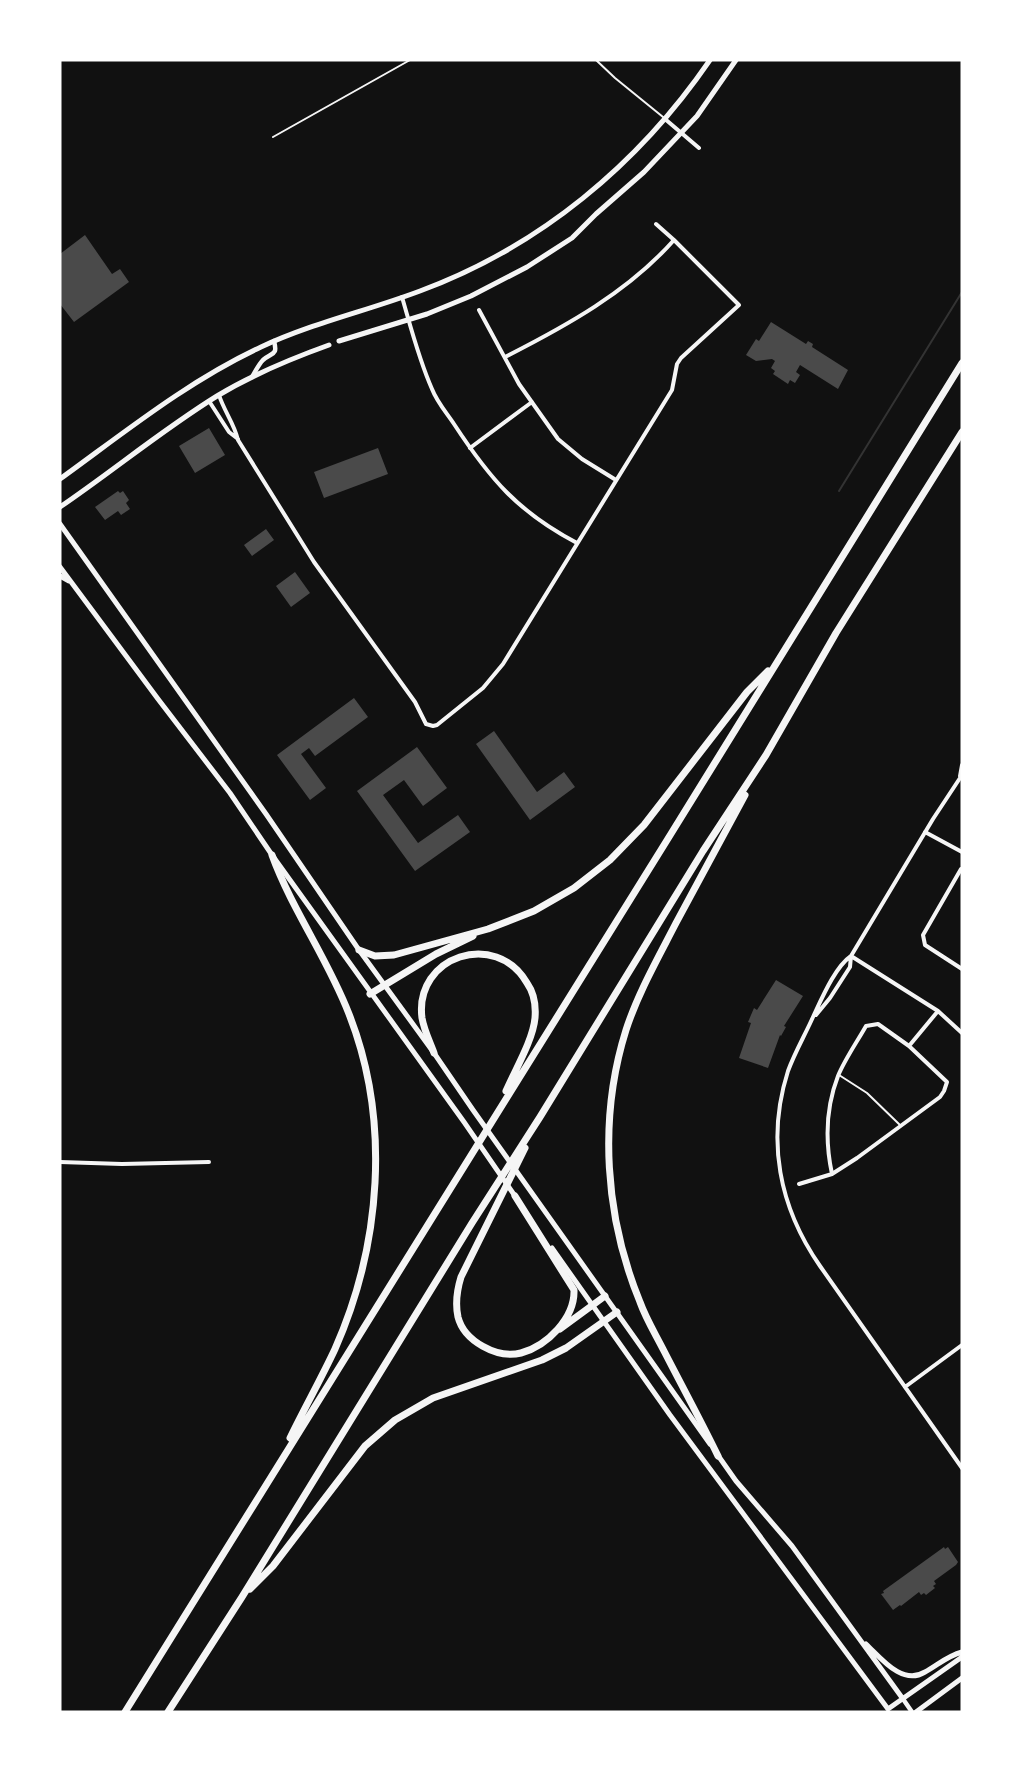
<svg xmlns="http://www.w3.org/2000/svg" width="1022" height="1772" viewBox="0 0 1022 1772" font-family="'Sofia Sans Condensed',sans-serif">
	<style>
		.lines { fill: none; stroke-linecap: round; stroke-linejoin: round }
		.stream { stroke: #333; stroke-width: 2 }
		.building { fill: #4a4a4a }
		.service { stroke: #f5f5f5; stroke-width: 2 }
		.minor { stroke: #f5f5f5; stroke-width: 4 }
		.tertiary { stroke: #f5f5f5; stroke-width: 4.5 }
		.secondary { stroke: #f5f5f5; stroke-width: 5 }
		.motorway { stroke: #f5f5f5; stroke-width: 7 }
	</style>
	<rect width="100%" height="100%" fill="#111"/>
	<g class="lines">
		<path class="stream" d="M839 491 962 292"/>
	</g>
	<path class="building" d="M85 235 112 274 120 269 129 282 74 322 60 304V254Z
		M771 322 806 344 808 341 813 344 812 347 848 370 838 389 800 365 796 372 800 375 795 383 790 380 788 384 773 374 775 371 771 368 775 361 772 359 756 361 746 355 756 339 759 341Z
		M209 428 225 455 195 473 179 446Z
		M378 448 388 474 324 498 314 472Z
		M118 491 120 493 123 491 129 500 126 503 130 509 121 515 118 511 105 520 95 507Z
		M266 529 274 540 252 556 244 545Z
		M295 572 310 593 291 607 276 586Z
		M354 698 368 717 315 756 309 748 301 754 326 788 310 800 277 755Z
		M494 731 537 792 564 772 575 787 530 820 476 744Z
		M417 747 447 788 423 806 404 780 383 795 418 843 458 815 470 832 415 871 357 791Z
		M776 980 803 996 784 1026 786 1027 781 1036 780 1035 768 1068 739 1058 751 1023 748 1022 754 1008 757 1010Z
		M944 1547 945 1549 948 1547 958 1562 956 1565 934 1581 936 1584 933 1586 935 1588 926 1595 924 1593 921 1595 919 1592 901 1606 900 1605 893 1610 881 1594 884 1593 883 1591Z"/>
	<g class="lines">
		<path class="service" d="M596 60 615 78 663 117
			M273 137 410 60
			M839 1075 867 1093 901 1126"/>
		<path class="minor" d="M665 119 699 148
			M402 297C411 328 419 360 432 389 437 402 446 412 454 424 490 479 518 512 577 543
			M479 310 519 384 558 439 582 459 616 480
			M505 357C566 326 628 292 674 240
			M219 395C224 411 234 423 238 440L314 562 415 702 426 724 433 726 437 725 483 688 503 664 672 390 677 364 681 358 739 305 674 240 656 224
			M209 401 229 432 238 439
			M470 448 532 402
			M962 775 933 819 851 956C835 967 822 998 813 1017 805 1035 795 1052 788 1071 766 1140 779 1207 820 1266L962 1468
			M960 776 962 765
			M925 832 962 852
			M961 869 923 935 925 945 962 969
			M851 956 938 1011 962 1033
			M816 1015 830 998 850 967 851 956
			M909 1046 938 1011
			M60 1162 122 1164 209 1162
			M799 1184 832 1174 857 1158 940 1097 944 1091 947 1082 909 1046 878 1024 866 1026C857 1042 845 1059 838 1076 826 1107 825 1141 832 1174
			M905 1387 962 1345"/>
		<path class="tertiary" d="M252 377C255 372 259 364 263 360 272 352 278 356 274 341
			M903 1699 912 1712"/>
		<path class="secondary" d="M339 341 427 314 471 296 527 267 572 238 596 214 644 172 697 116 736 60
			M60 479C125 432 188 381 261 347 312 323 367 311 420 291 539 247 638 165 710 60
			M60 507C113 471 162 430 217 396 252 375 290 359 329 345
			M60 524 266 814 359 950 434 1053 473 1110 710 1444
			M60 567 158 699 230 793 272 855 464 1122 517 1199
			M60 576 69 581
			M552 1248 670 1415 888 1709 962 1657
			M717 1454 736 1481 792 1546 903 1699
			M866 1644C881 1658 902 1686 925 1672 938 1665 947 1656 962 1652
			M916 1712 962 1678"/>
		<path class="motorway" d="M272 855C292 910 328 959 349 1014 391 1121 381 1245 335 1349 321 1379 304 1409 290 1438
			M359 950 375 956 394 955 488 929 534 911 574 888 610 860 644 825 747 692 768 671
			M370 994 436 954 473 936
			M434 1053C430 1042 424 1030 422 1018 414 956 496 929 527 983 534 993 536 1006 535 1018 533 1040 515 1070 506 1091
			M515 1196 574 1290C575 1318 547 1346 521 1353 497 1359 464 1341 458 1317 455 1303 457 1290 461 1277L525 1148
			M560 1329 605 1296
			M718 1456C701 1421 682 1386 664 1351 656 1335 646 1319 640 1302 605 1217 598 1119 626 1030 638 993 658 958 676 923 699 881 722 838 745 795
			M250 1589 273 1566 365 1446 395 1420 433 1398 542 1360 566 1348 617 1312
			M125 1712 669 837 962 363
			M168 1712 242 1597 472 1223 540 1117 703 851 766 755 836 633 962 432"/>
	</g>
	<rect width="1022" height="1772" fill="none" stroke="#ffffff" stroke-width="123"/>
</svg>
